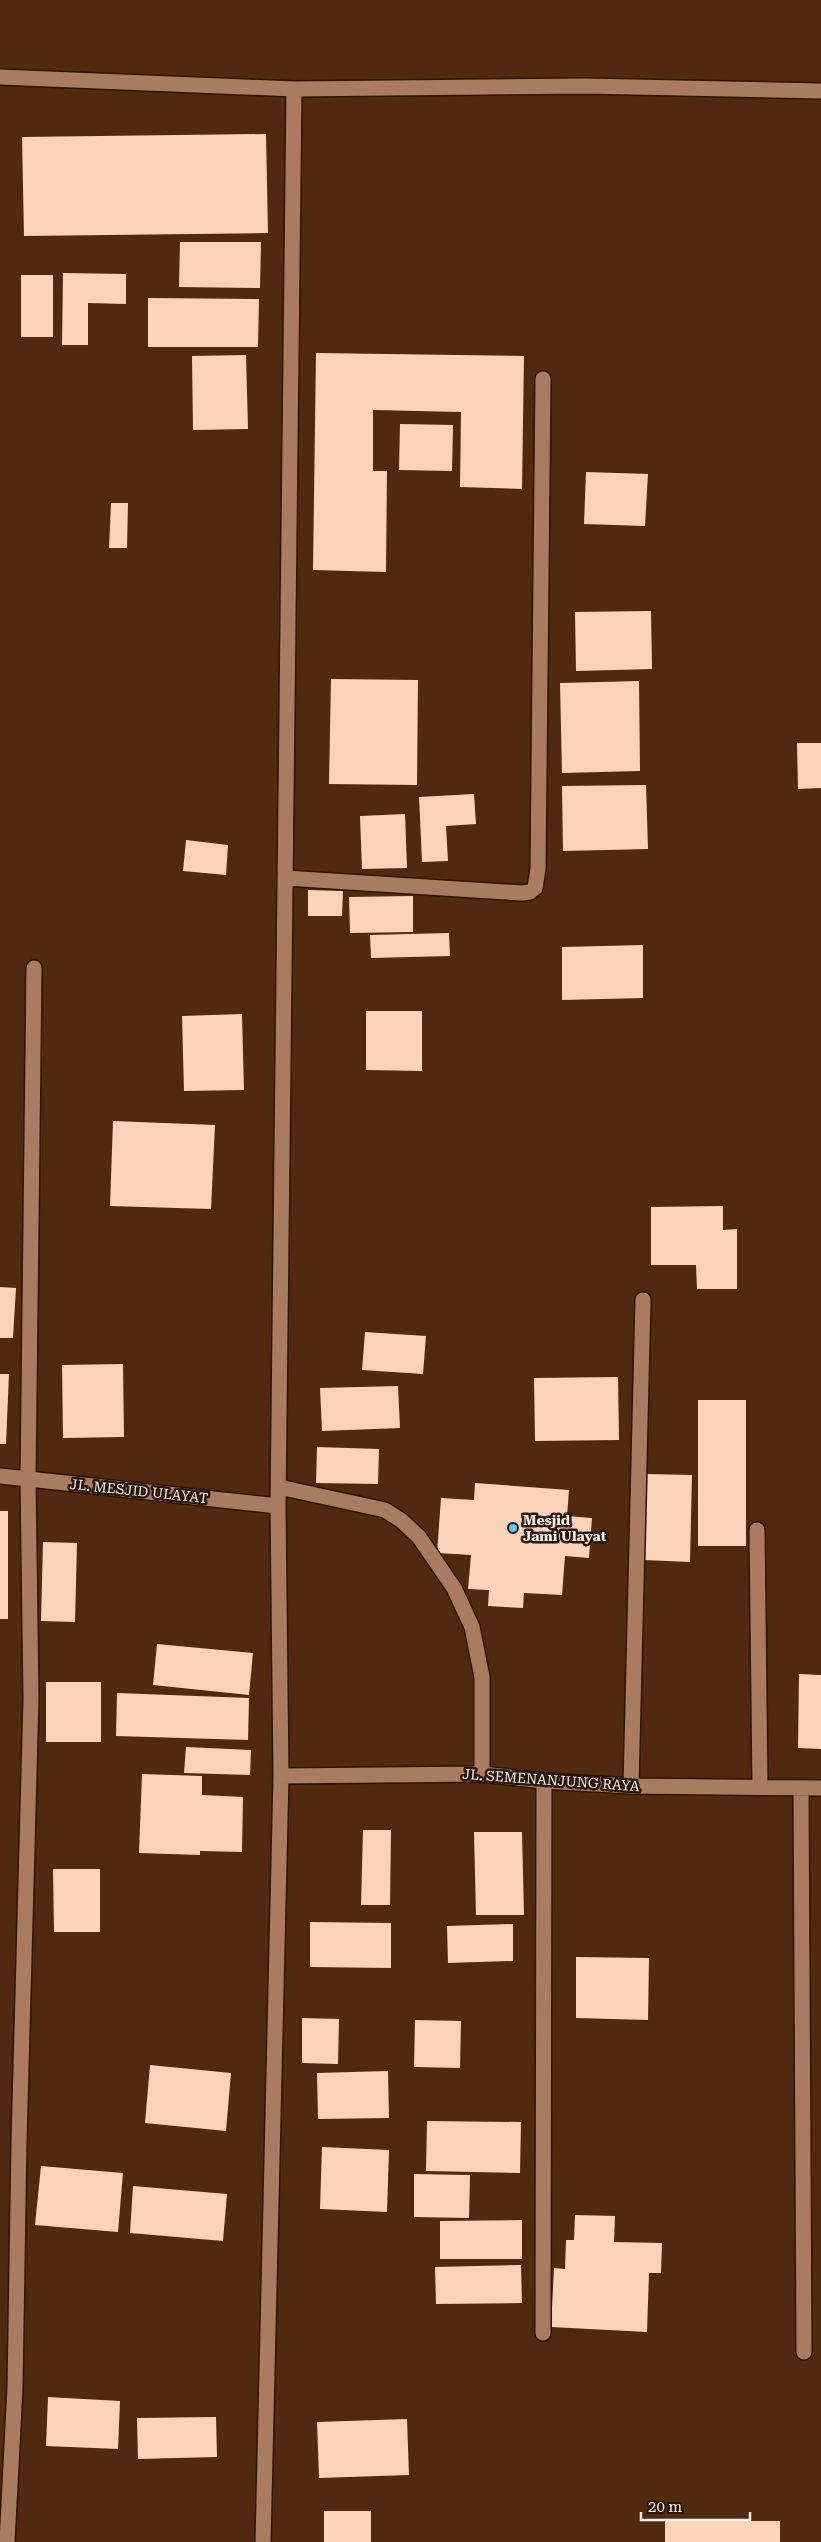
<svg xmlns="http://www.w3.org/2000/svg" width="821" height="2542" viewBox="0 0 821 2542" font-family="'Roboto Serif',serif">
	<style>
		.building { fill: #fbd3bb }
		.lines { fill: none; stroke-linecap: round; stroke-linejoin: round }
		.lane-casing { stroke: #301302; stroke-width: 18 }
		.street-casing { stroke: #301302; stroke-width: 18 }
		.lane { stroke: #a97b60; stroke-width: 15 }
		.street { stroke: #a97b60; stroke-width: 15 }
		.poi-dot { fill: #68c4f0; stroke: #29170d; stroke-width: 2 }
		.labels { text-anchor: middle; stroke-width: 5; stroke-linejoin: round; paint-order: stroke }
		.street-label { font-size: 14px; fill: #feeee6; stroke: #29170d }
		.poi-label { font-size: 14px; font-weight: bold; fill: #feeee6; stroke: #29170d; text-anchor: start }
	</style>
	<rect width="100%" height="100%" fill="#50290f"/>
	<path class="building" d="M266 134 268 233 24 236 22 137Z
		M180 242H261L260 288 179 287Z
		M63 273 126 274V304L88 303V345H62Z
		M21 275H53V337H21Z
		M148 298 259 299 258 347H148Z
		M316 353 524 356 522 489 460 487 461 412 373 410V471H387L386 572 313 570Z
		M246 355 248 429 193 430 192 356Z
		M400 424 453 425 452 471 399 470Z
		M586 472 648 474 645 526 584 524Z
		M111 503H128L127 548H109Z
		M651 611 652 669 576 671 575 612Z
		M331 679 418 680 417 785 329 784Z
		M639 681 640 771 562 773 560 683Z
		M797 743H821V788L798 789Z
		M646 785 648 849 563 851 562 786Z
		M474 794 476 824 446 826 448 861 422 862 419 797Z
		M405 814 407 868 362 869 360 816Z
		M186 840 228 845 226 875 183 871Z
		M308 890 343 891 342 916H308Z
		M413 896V932L350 933 349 897Z
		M449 933 450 956 371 958 370 935Z
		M643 945V998L562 1000V947Z
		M366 1011H422V1071L366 1070Z
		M242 1014 244 1090 184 1091 182 1016Z
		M113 1121 215 1125 211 1209 110 1206Z
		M723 1206V1230L737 1229V1289H697L696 1265H651V1207Z
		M0 1287 16 1288 13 1338H0Z
		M365 1332 426 1336 423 1374 362 1370Z
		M123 1364 124 1437 63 1438 62 1365Z
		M0 1374H9L6 1444H0Z
		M618 1377 619 1440 535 1441 534 1378Z
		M398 1386 400 1428 322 1431 320 1388Z
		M698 1400H746V1546H698Z
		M317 1447 379 1449 378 1484 316 1483Z
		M646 1474 692 1475 690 1562 644 1560Z
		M475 1483 569 1490 567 1516 592 1518 589 1558 565 1556 562 1595 524 1593 523 1608 488 1606 489 1590 468 1589 471 1555 437 1553 441 1498 474 1500Z
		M0 1511H8V1619H0Z
		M43 1542 77 1543 75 1622 41 1621Z
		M157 1644 253 1653 249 1695 153 1685Z
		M799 1674 821 1675V1749L798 1748Z
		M46 1682H101V1742H46Z
		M117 1693 249 1698 248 1740 116 1736Z
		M186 1747 251 1750 250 1775 184 1773Z
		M142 1774 202 1776V1795L243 1797 242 1852 200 1851V1855L139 1853Z
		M363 1830H391L390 1905H361Z
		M474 1832H522L524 1915H476Z
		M53 1869H100V1932H54Z
		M310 1922 391 1923V1968L310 1967Z
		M513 1924V1961L448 1963 447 1926Z
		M576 1957 649 1958 648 2020 576 2018Z
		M302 2018 339 2019 338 2064 302 2063Z
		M415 2020 461 2021 460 2068 414 2067Z
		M150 2065 231 2073 226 2131 145 2123Z
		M388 2071 389 2118 318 2119 317 2073Z
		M427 2121 521 2122 520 2173 426 2171Z
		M322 2147 389 2150 387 2212 320 2209Z
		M41 2166 123 2173 118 2232 35 2225Z
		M414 2174 470 2175 469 2218 414 2217Z
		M133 2186 227 2194 223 2241 130 2233Z
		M575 2215 615 2216 614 2242 662 2243 661 2273H649L647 2332 551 2327 554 2268 565 2269 566 2240H574Z
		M522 2220V2259H440V2221Z
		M521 2265 522 2303 436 2304 435 2267Z
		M48 2397 120 2401 118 2449 46 2446Z
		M216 2417 217 2457 138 2459 137 2418Z
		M407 2419 409 2475 319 2478 317 2422Z
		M324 2511H371V2542H324Z
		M665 2521H780V2542H665Z"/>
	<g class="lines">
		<defs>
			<path id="lane" d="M279 1487 385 1510 402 1521 419 1537 454 1588 472 1627 482 1677V1774"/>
			<path id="street" d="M0 77 294 89 585 86 821 91
				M285 878 522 893 530 892 535 888 538 869 543 379
				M0 1476 278 1506
				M757 1530 760 1787
				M281 1776 482 1774 544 1781 631 1786 821 1788
				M631 1786 643 1300
				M801 1788 804 2352
				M543 2333 544 1781
				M7 2542 15 2388 19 2142 31 1699 28 1479 34 968
				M263 2542 281 1776 278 1506 294 89"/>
		</defs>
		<use href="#lane" class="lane-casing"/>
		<use href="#street" class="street-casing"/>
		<use href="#lane" class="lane"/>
		<use href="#street" class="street"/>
	</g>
	<circle class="poi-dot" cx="513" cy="1528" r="5"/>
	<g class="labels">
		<g class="street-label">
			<text transform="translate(139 1491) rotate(6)" y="5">JL. MESJID ULAYAT</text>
			<text transform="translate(551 1780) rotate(4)" y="5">JL. SEMENANJUNG RAYA</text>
		</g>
		<g class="poi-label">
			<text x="523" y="1525">Mesjid<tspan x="523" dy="16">Jami Ulayat</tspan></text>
		</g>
	</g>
	<path d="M641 2512v8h109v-8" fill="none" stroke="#feeee6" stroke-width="2.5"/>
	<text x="648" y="2512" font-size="15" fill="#feeee6" stroke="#29170d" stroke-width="4" paint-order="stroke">20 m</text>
</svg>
